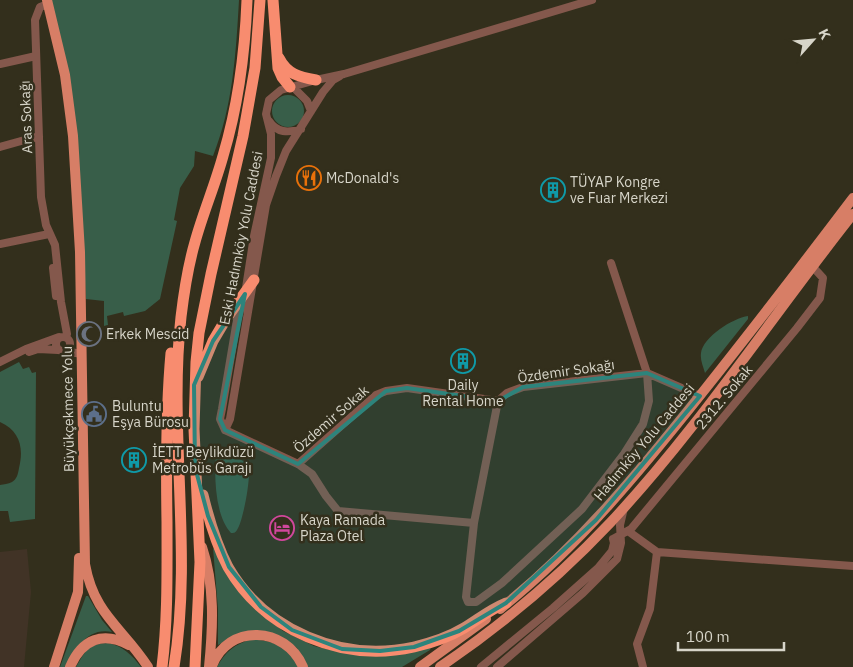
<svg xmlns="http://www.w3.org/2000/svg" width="853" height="667" viewBox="0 0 853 667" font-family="'IBM Plex Sans',sans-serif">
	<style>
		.commercial { fill: #413326 }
		.green { fill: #385e49 }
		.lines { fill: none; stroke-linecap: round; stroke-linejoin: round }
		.minor { stroke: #84584c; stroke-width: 8 }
		.major { stroke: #d77e66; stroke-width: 10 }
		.highway { stroke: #f88c6f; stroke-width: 11 }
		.marked { fill: #2d847c; fill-opacity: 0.2; stroke: #2d847c; stroke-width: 4; stroke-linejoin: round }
		.labels { text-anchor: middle; stroke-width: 5; stroke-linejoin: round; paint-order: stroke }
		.street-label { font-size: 14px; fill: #d7d5c9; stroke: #332f1c }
		.poi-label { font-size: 14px; fill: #d7d5c9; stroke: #332f1c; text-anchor: start }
	</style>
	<rect width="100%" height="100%" fill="#332f1c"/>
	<path class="commercial" d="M27 549 31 592 24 667H0V552Z"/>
	<path class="green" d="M50 0H239C236 53 233 106 213 156L195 151 194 166 180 188 174 220 177 221 160 299 145 311 124 316 123 312 107 316 108 325 104 326V301L86 299 79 174Z
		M272 111a16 16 0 1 1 32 0a16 16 0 1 1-32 0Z
		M748 316V319L705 373C703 366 700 360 701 353 703 337 733 318 748 316Z
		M19 362 23 369 29 367 32 373 36 372 35 519 10 522 8 511H0V485C4 484 8 484 12 482 17 479 18 474 19 468 24 448 20 431 0 422V372Z
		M216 454C226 456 242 456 248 466 252 473 243 522 237 530 235 533 234 533 231 533 215 516 214 476 216 454Z
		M213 548 259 612 283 631 314 646 330 650 431 647 430 650 402 667H308L297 648 285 639 272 633 237 635 218 645V609Z
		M86 596H88L102 620 112 632C87 627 76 649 65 667H60Z
		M252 639C276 642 286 645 299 667H217C225 652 235 644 252 639Z
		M108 643C123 646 132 655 141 667H76C86 650 88 644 108 643Z"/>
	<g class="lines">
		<path class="minor" d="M48 4 40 7 35 20 41 197 46 225 55 245 61 302 67 334 66 337
			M0 64 36 56
			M293 87 307 101 311 111
			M269 121C277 133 288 133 301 129
			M0 147 39 136
			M0 244 49 234
			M53 268 56 296
			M56 344a7 7 0 1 1 14 0a7 7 0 1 1-14 0Z
			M64 351 82 354
			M29 352 38 349 58 350
			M0 362 26 349 59 337
			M225 430 298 464 312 474 326 496 338 511 474 523 466 597 468 602H476L502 583 582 509 624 454 643 424 649 401 647 373 611 263
			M225 430 220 419 222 409 237 320 245 294 254 236 271 158V134L266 114 269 100 281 90 316 80 344 74 592 0
			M225 430 230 419 266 205 276 176 286 151 323 92 333 80 340 76
			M298 464 376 395 386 391 407 388 498 401
			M474 523 498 401 507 393 523 387 647 373 700 396
			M628 531 657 552 853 566
			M613 539 631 529 797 328 820 298 823 278 812 266
			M481 667 553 608 598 568 612 551 614 543 613 539
			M497 667 583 593 617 559 621 543 620 525 624 508
			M643 667 637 644 650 609 657 552"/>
		<path class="major" d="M47 0 65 75 73 136 80 252 85 564C94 615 123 628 148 667
			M202 547C215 585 213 627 209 667
			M500 609C578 547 640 471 702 393 753 329 803 264 853 198
			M212 666C228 623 286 626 303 667
			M54 667 78 592 79 558
			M70 667C82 639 103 631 129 645
			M420 667 486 619
			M440 667C502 625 559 577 610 523 700 427 772 316 853 214"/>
		<path class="highway" d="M273 0 278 68 282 77 290 87
			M279 58C287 74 299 77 316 80
			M198 377 213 341 226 319 254 280
			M203 495C209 520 216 544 228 567 265 631 342 663 414 647 431 643 449 637 464 628 479 619 489 610 506 603
			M162 667C168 618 167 571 167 522 166 465 166 409 171 353
			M174 667C193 551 168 433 181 317 184 292 188 266 195 242 203 213 215 185 223 156 238 106 245 52 247 0
			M195 667 200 562 194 429 196 362 199 333 211 274 243 136 255 68 260 0"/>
	</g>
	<path class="marked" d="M245 294 220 419 225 430 298 464 386 391 407 388 498 401 523 387 647 373 700 396 596 520 506 603 459 631 414 647 380 651 342 649 292 630 261 607 229 567 208 516 195 467 194 385 213 341Z"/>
	<defs>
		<symbol id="restaurant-ring" viewBox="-11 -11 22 22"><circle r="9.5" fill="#332f1c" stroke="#e8710a" stroke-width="1.5"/><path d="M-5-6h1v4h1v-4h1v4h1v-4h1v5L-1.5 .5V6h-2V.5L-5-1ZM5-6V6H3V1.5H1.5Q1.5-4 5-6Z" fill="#e8710a"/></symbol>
		<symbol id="building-ring" viewBox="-11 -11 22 22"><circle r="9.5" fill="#332f1c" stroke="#0f9aa8" stroke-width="1.5"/><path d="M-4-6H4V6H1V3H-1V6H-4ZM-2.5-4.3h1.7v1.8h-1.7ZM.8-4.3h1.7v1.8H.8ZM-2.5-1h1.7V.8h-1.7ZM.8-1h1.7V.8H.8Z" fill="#0f9aa8"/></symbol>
		<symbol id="mosque-ring" viewBox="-11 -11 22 22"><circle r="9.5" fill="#332f1c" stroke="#6b7280" stroke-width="1.5"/><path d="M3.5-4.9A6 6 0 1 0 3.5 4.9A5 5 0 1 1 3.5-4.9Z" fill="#6b7280"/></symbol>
		<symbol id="civic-ring" viewBox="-11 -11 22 22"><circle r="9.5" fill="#332f1c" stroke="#5c6f8a" stroke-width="1.5"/><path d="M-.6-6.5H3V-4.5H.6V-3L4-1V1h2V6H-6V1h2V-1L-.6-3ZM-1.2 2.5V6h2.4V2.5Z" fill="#5c6f8a"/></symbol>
		<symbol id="hotel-ring" viewBox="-11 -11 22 22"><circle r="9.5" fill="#332f1c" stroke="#d1479c" stroke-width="1.5"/><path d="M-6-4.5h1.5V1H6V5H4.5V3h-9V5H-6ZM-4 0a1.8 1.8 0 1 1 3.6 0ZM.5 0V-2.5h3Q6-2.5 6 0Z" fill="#d1479c"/></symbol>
	</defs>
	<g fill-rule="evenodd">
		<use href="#restaurant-ring" x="295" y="164" width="28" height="28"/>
		<use href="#building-ring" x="539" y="176" width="28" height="28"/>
		<use href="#mosque-ring" x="75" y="320" width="28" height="28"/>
		<use href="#building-ring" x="449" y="347" width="28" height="28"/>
		<use href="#civic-ring" x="80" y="400" width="28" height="28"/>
		<use href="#building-ring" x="120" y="446" width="28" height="28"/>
		<use href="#hotel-ring" x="268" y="514" width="28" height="28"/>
	</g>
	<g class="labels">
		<g class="street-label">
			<text transform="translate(26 117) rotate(-92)" y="5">Aras Sokağı</text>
			<text transform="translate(241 238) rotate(-79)" y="5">Eski Hadımköy Yolu Caddesi</text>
			<text transform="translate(566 371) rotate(-8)" y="5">Özdemir Sokağı</text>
			<text transform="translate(724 397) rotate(-50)" y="5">2312. Sokak</text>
			<text transform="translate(68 409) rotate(-91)" y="5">Büyükçekmece Yolu</text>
			<text transform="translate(331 419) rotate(-41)" y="5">Özdemir Sokak</text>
			<text transform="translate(644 442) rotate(-50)" y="5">Hadımköy Yolu Caddesi</text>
		</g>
		<g class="poi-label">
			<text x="326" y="183">McDonald's</text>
			<text x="570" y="187">TÜYAP Kongre<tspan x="570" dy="16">ve Fuar Merkezi</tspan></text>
			<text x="106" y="339">Erkek Mescid</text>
			<text x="463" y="390" text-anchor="middle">Daily<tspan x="463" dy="16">Rental Home</tspan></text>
			<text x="112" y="411">Buluntu<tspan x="112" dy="16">Eşya Bürosu</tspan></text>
			<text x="152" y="457">İETT Beylikdüzü<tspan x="152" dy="16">Metrobüs Garajı</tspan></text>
			<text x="300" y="525">Kaya Ramada<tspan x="300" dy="16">Plaza Otel</tspan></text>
		</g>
	</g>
	<g transform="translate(813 40) rotate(63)" stroke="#332f1c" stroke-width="4" paint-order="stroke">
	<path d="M0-4L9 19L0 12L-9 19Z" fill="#d7d5c9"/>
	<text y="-8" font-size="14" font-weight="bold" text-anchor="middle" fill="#d7d5c9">K</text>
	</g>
	<path d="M678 642v8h106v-8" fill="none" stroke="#d7d5c9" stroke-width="2.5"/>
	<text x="686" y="642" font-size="15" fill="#d7d5c9" stroke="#332f1c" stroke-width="4" paint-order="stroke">100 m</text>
</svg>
